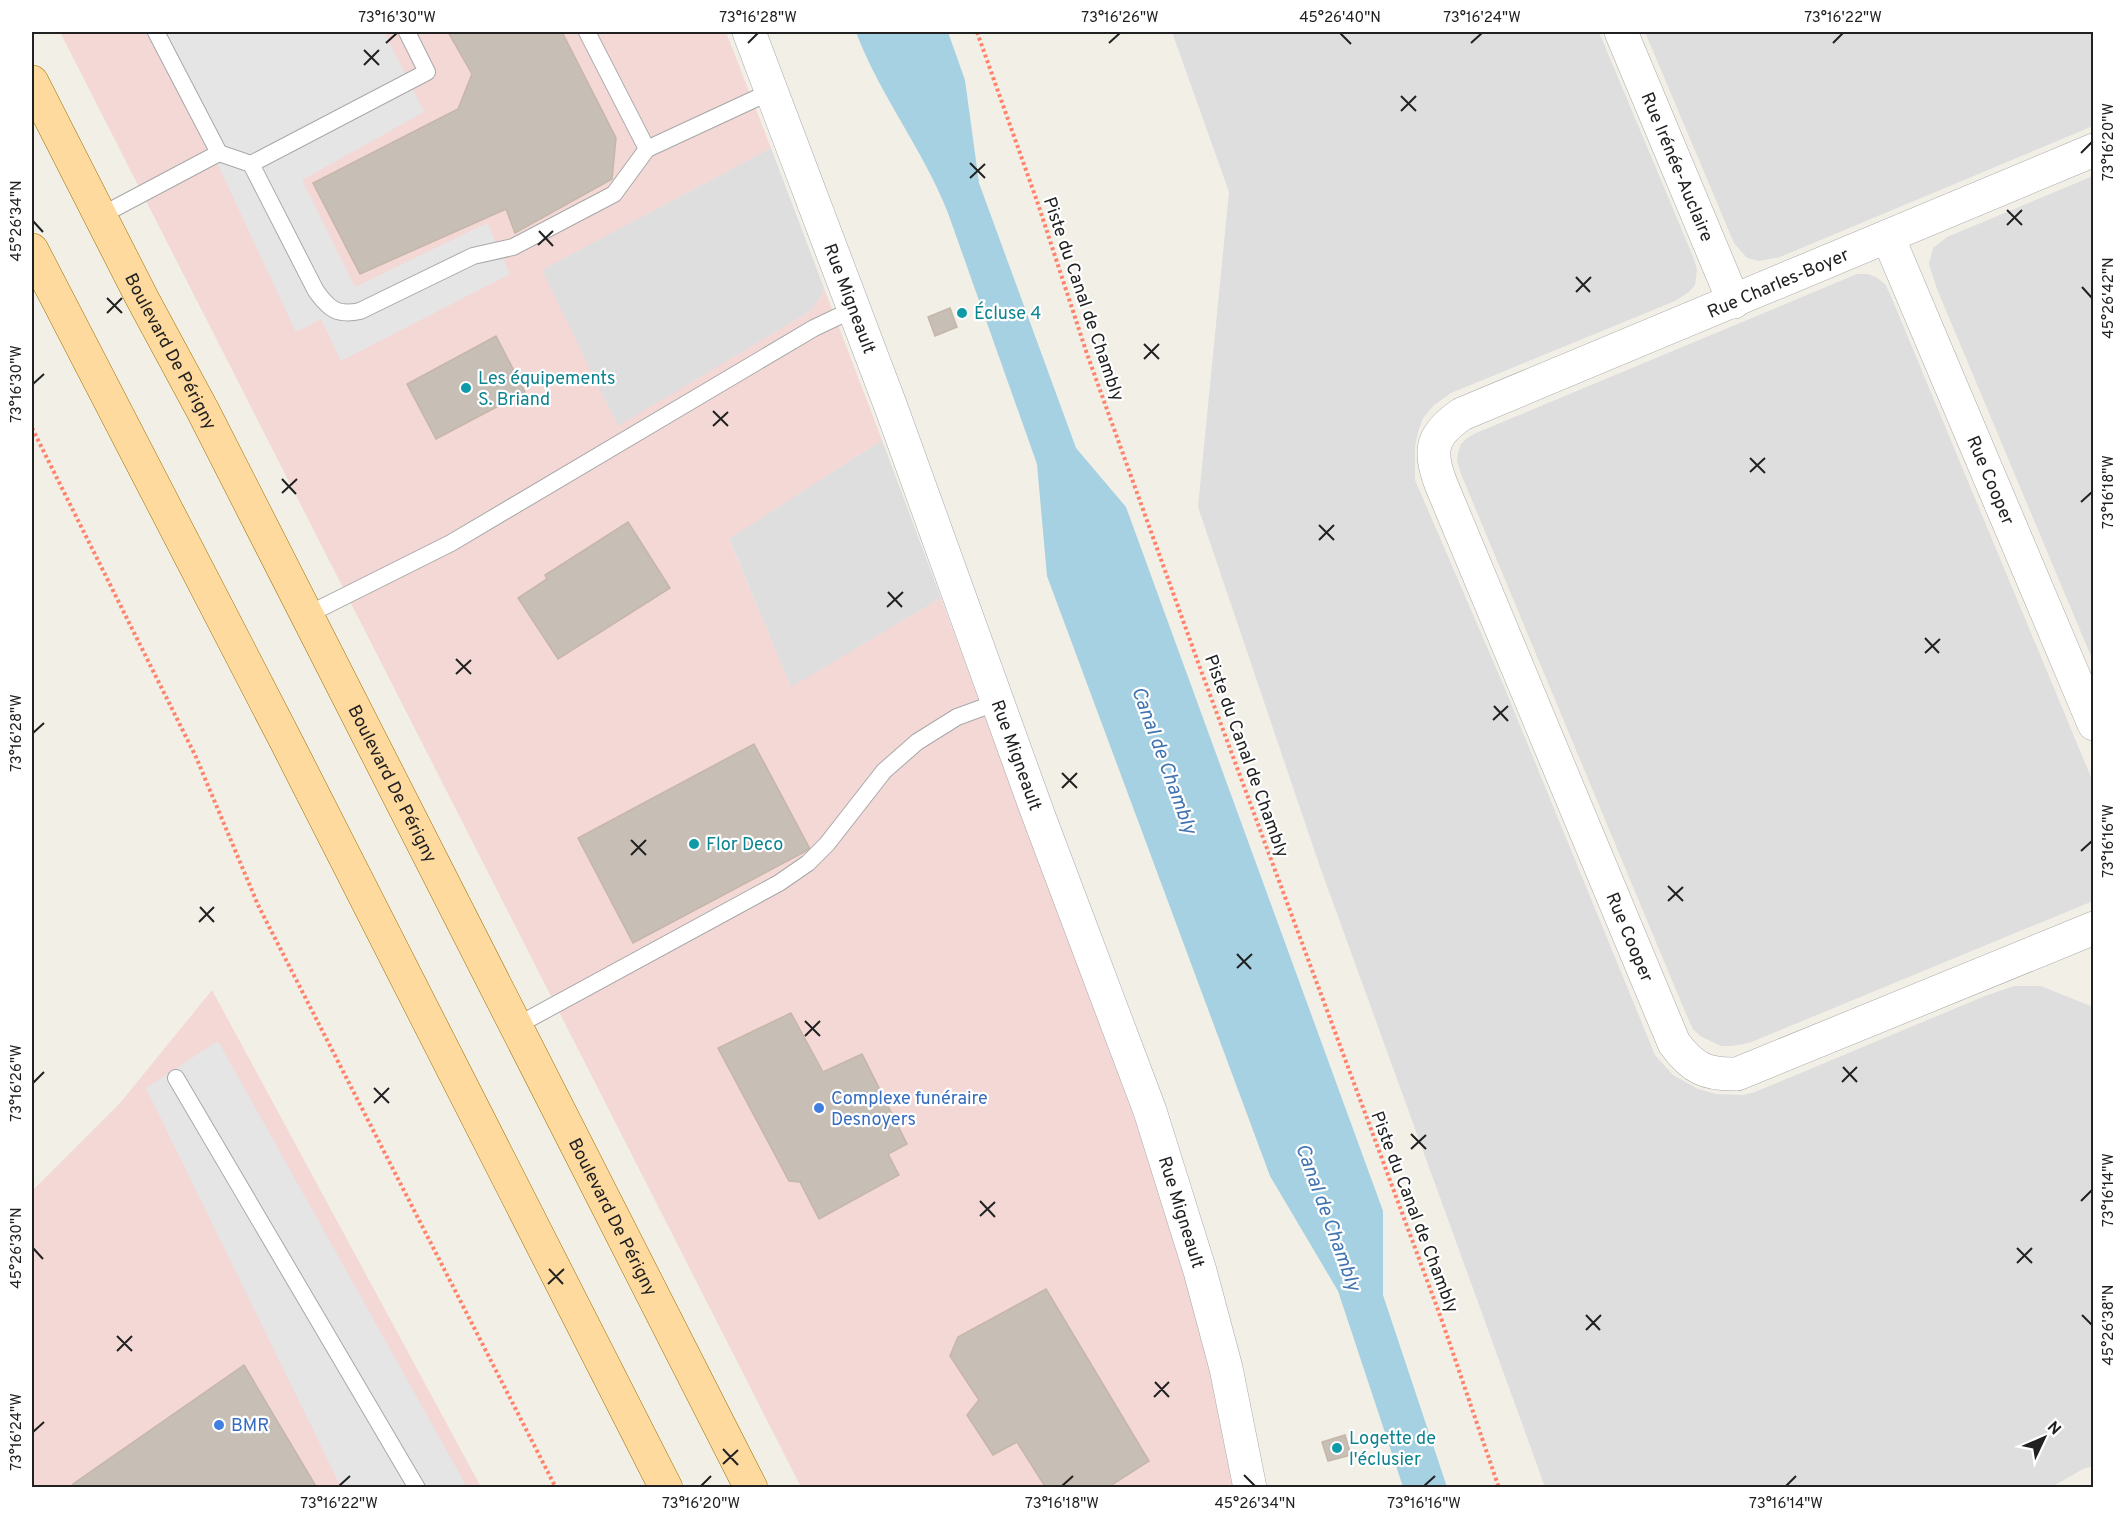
<svg xmlns="http://www.w3.org/2000/svg" width="2125" height="1519" font-family="Overpass,sans-serif">
<rect width="100%" height="100%" fill="#f2efe7"/>
<!-- residential -->
<path fill="#dfdede" d="M1172,32H1599L1694,259L1697,270L1695,285L1689,292L1675,301L1451,393L1434,405L1423,418L1418,432L1415,447V480L1503,684L1655,1055L1673,1075L1698,1089L1716,1094L1743,1095L1755,1092L1985,996L2014,986H2041L2093,1007V1466L2083,1469L2050,1488L1545,1487L1319,864L1198,507L1229,192Z
M1645,32H2093V126L1780,257L1759,261L1747,258L1734,243Z
M771,148L824,288L818,301L809,312L618,427L541,270Z
M2093,176V661L1937,289L1929,264L1933,248L1947,237Z
M1857,274H1867L1876,277L1885,284L1890,294L2093,782V901L1749,1043L1732,1046H1721L1700,1036L1693,1029L1686,1014L1461,474L1457,461L1458,453L1461,444L1467,438L1476,433Z
M882,440L941,598L791,688L729,538Z"/>
<!-- commercial -->
<path fill="#f3d8d6" d="M60,32H726L771,148L542,270L618,426L809,312L818,301L824,288L882,440L729,539L791,687L941,598L1142,1139L1192,1297L1211,1373L1233,1487H801Z
M212,990L481,1487L32,1488V1191L121,1102Z"/>
<!-- parking -->
<path fill="#e5e5e5" d="M156,32H384L424,112L302,180L355,287L487,223L510,274L341,361L321,319L296,332Z
M218,1041L467,1487H341L146,1088Z"/>
<!-- water -->
<path fill="#a5d1e2" d="M856,32H948L965,80L979,183L1076,448L1126,507L1383,1211V1295L1447,1487H1403L1338,1291L1270,1176L1047,576L1037,464L948,213C923,149 880,96 856,32Z"/>
<!-- building -->
<path fill="#c7beb6" stroke="#c5b6a8" stroke-width="1.5" d="M448,32H562L616,138L612,179L515,233L506,209L360,274L313,183L458,109L472,74Z
M950,308L957,327L935,336L928,317Z
M496,336L525,392L436,439L407,384Z
M628,522L670,588L558,659L518,598L547,579L545,575Z
M754,744L810,849L633,943L578,838Z
M791,1013L823,1072L862,1054L907,1144L888,1154L899,1175L819,1219L800,1182L789,1181L718,1048Z
M1046,1289L1149,1461L1107,1488H1046L1017,1442L993,1455L967,1415L979,1400L950,1356L958,1337Z
M244,1365L317,1488H75L73,1484Z
M1345,1435L1351,1455L1328,1461L1322,1442Z"/>
<g fill="none" stroke-linecap="round" stroke-linejoin="round">
<!-- service casing -->
<g stroke="#a8a8a8" stroke-width="18">
<path id="service" d="M587,32L647,149
M219,153L251,164L316,291C329,309 337,316 360,311L473,256L513,247L614,194L647,149L772,91
M251,164L427,72L407,32
M100,216L219,153L156,32
M307,615L451,543L814,328L854,309
M516,1026L779,883L808,863L827,844L884,771L917,742L957,717L998,702
M176,1078L417,1488"/>
</g>
<!-- minor casing -->
<g stroke="#a8a8a8" stroke-width="34">
<g id="minor">
<path id="s1" d="M749,32L891,407L1038,814L1150,1111L1200,1271L1226,1368L1250,1488"/>
<path id="s2" d="M1621,32L1734,302"/>
<path id="s3" d="M2094,150L1462,414C1431,435 1428,451 1441,484L1674,1043C1692,1068 1706,1075 1737,1074L2094,928"/>
<path id="s4" d="M1888,237L2094,724"/>
</g>
</g>
<!-- primary casing -->
<g stroke="#9e7200" stroke-width="34">
<g id="primary">
<path id="s5" d="M32,82L142,298L203,411L751,1488"/>
<path d="M32,250L286,741L666,1488"/>
</g>
</g>
<!-- path -->
<path stroke="#ff826b" stroke-width="4" stroke-dasharray="3 3" stroke-linecap="butt" d="M977,32L1038,204L1087,354L1199,665L1441,1318L1499,1488
M32,428L196,757L258,905L556,1488"/>
<!-- service -->
<use href="#service" stroke="#fff" stroke-width="16"/>
<!-- minor -->
<use href="#minor" stroke="#fff" stroke-width="33"/>
<!-- primary -->
<use href="#primary" stroke="#ffda9f" stroke-width="33"/>
</g>
<!-- ticks -->
<path fill="none" stroke="#212121" stroke-width="2" d="M1340,33L1351,44M386,43L397,33M748,43L758,33M1109,43L1120,33M1471,43L1482,33M1833,43L1843,33M364,50L379,65M364,65L379,50M1401,96L1416,111M1401,111L1416,96M2081,153L2092,142M970,163L985,178M970,178L985,164M2007,210L2022,225M33,221L43,232M2007,225L2022,210M539,231L553,246M538,245L553,231M1576,277L1590,292M2082,287L2092,298M1576,292L1591,277M107,298L122,313M107,313L122,298M1144,344L1159,359M1144,359L1159,344M33,384L44,374M713,411L728,426M713,426L728,412M1750,458L1765,473M1750,472L1765,458M282,479L296,494M282,493L297,479M2081,502L2092,492M1319,525L1334,540M1319,540L1334,525M888,592L902,607M887,607L903,592M1925,638L1939,653M1925,653L1940,639M456,659L471,674M456,674L471,660M1494,706L1508,721M1493,720L1508,706M33,733L44,723M1062,773L1077,788M1062,788L1077,773M631,840L646,855M2081,851L2092,841M631,855L646,840M1668,886L1683,901M1668,901L1683,887M200,907L214,922M199,922L214,907M1237,954L1251,969M1237,968L1252,954M805,1021L820,1036M805,1036L820,1021M1843,1067L1857,1082M1842,1082L1857,1067M33,1083L44,1072M374,1088L389,1103M374,1103L389,1088M1411,1134L1426,1149M1411,1149L1426,1135M980,1201L995,1217M2081,1201L2092,1190M980,1216L995,1202M33,1248L43,1259M2017,1248L2032,1263M2017,1263L2032,1248M549,1269L563,1284M548,1284L564,1269M1586,1315L1600,1330M2082,1315L2092,1325M1586,1330L1601,1315M117,1336L132,1351M117,1351L132,1336M1155,1382L1169,1397M1154,1397L1169,1382M33,1432L44,1422M723,1449L738,1465M723,1464L738,1450M1244,1475L1255,1486M339,1486L350,1476M701,1486L711,1476M1062,1486L1073,1476M1424,1486L1435,1476M1786,1486L1796,1476"/>
<!-- markers -->
<g fill="#0f9aa8" stroke="#fff" stroke-width="2">
<circle cx="962" cy="313" r="6"/>
<circle cx="466" cy="388" r="6"/>
<circle cx="694" cy="844" r="6"/>
<circle cx="1337" cy="1448" r="6"/>
</g>
<g fill="#3f7fe0" stroke="#fff" stroke-width="2">
<circle cx="819" cy="1108" r="6"/>
<circle cx="219" cy="1425" r="6"/>
</g>
<g text-anchor="middle" stroke-width="4.5" stroke-linejoin="round" paint-order="stroke">
<!-- street labels -->
<g font-size="18" fill="#212121" stroke="#fff">
<text dy="6" stroke="none"><textPath href="#s2" startOffset="146">Rue Irénée-Auclaire</textPath></text>
<text transform="translate(1778 283) rotate(-23)" y="6">Rue Charles-Boyer</text>
<text dy="6" stroke="none"><textPath href="#s1" startOffset="285">Rue Migneault</textPath></text>
<text transform="translate(1084 299) rotate(71)" y="6">Piste du Canal de Chambly</text>
<text dy="6" stroke="none"><textPath href="#s5" startOffset="303">Boulevard De Périgny</textPath></text>
<text dy="6" stroke="none"><textPath href="#s4" startOffset="264">Rue Cooper</textPath></text>
<text dy="6" stroke="none"><textPath href="#s1" startOffset="771">Rue Migneault</textPath></text>
<text transform="translate(1247 756) rotate(70)" y="6">Piste du Canal de Chambly</text>
<text dy="6" stroke="none"><textPath href="#s5" startOffset="789">Boulevard De Périgny</textPath></text>
<text dy="6" stroke="none"><textPath href="#s3" startOffset="1258">Rue Cooper</textPath></text>
<text dy="6" stroke="none"><textPath href="#s1" startOffset="1257">Rue Migneault</textPath></text>
<text transform="translate(1415 1212) rotate(69)" y="6">Piste du Canal de Chambly</text>
<text dy="6" stroke="none"><textPath href="#s5" startOffset="1275">Boulevard De Périgny</textPath></text>
</g>
<!-- culture labels -->
<g font-size="18" fill="#0d838f" stroke="#fff" text-anchor="start">
<text x="974" y="319">Écluse 4</text>
<text x="478" y="384">Les équipements<tspan x="478" dy="21">S. Briand</tspan></text>
<text x="706" y="850">Flor Deco</text>
<text x="1349" y="1444">Logette de<tspan x="1349" dy="21">l'éclusier</tspan></text>
</g>
<!-- shop labels -->
<g font-size="18" fill="#366cbe" stroke="#fff" text-anchor="start">
<text x="831" y="1104">Complexe funéraire<tspan x="831" dy="21">Desnoyers</tspan></text>
<text x="231" y="1431">BMR</text>
</g>
<!-- water labels -->
<g font-size="20" font-style="italic" fill="#4274b2" stroke="#fff">
<text transform="translate(1165 760) rotate(70)" y="7">Canal de Chambly</text>
<text transform="translate(1329 1217) rotate(70)" y="7">Canal de Chambly</text>
</g>
</g>
<!-- border -->
<rect width="2125" height="1519" fill="none" stroke="#ffffff" stroke-width="66"/>
<!-- north arrow -->
<g transform="translate(2044 1438) rotate(46)" stroke="#ffffff" stroke-width="4.5" paint-order="stroke">
<path d="M0-4.5L10 22L0 15L-10 22Z" fill="#212121"/>
<text y="-9" font-size="16" font-weight="bold" text-anchor="middle" fill="#212121">N</text>
</g>
<rect x="33" y="33" width="2059" height="1453" fill="none" stroke="#212121" stroke-width="2"/>
<g font-size="15" text-anchor="middle" fill="#212121">
<text x="397" y="22">73°16'30"W</text>
<text x="758" y="22">73°16'28"W</text>
<text x="1120" y="22">73°16'26"W</text>
<text x="1340" y="22">45°26'40"N</text>
<text x="1482" y="22">73°16'24"W</text>
<text x="1843" y="22">73°16'22"W</text>
<text transform="translate(2108 142) rotate(-90)" y="5">73°16'20"W</text>
<text transform="translate(16 221) rotate(-90)" y="5">45°26'34"N</text>
<text transform="translate(2108 298) rotate(-90)" y="5">45°26'42"N</text>
<text transform="translate(16 384) rotate(-90)" y="5">73°16'30"W</text>
<text transform="translate(2108 492) rotate(-90)" y="5">73°16'18"W</text>
<text transform="translate(16 733) rotate(-90)" y="5">73°16'28"W</text>
<text transform="translate(2108 841) rotate(-90)" y="5">73°16'16"W</text>
<text transform="translate(16 1083) rotate(-90)" y="5">73°16'26"W</text>
<text transform="translate(2108 1190) rotate(-90)" y="5">73°16'14"W</text>
<text transform="translate(16 1248) rotate(-90)" y="5">45°26'30"N</text>
<text transform="translate(2108 1325) rotate(-90)" y="5">45°26'38"N</text>
<text transform="translate(16 1432) rotate(-90)" y="5">73°16'24"W</text>
<text x="339" y="1508">73°16'22"W</text>
<text x="701" y="1508">73°16'20"W</text>
<text x="1062" y="1508">73°16'18"W</text>
<text x="1255" y="1508">45°26'34"N</text>
<text x="1424" y="1508">73°16'16"W</text>
<text x="1786" y="1508">73°16'14"W</text>
</g>
</svg>
